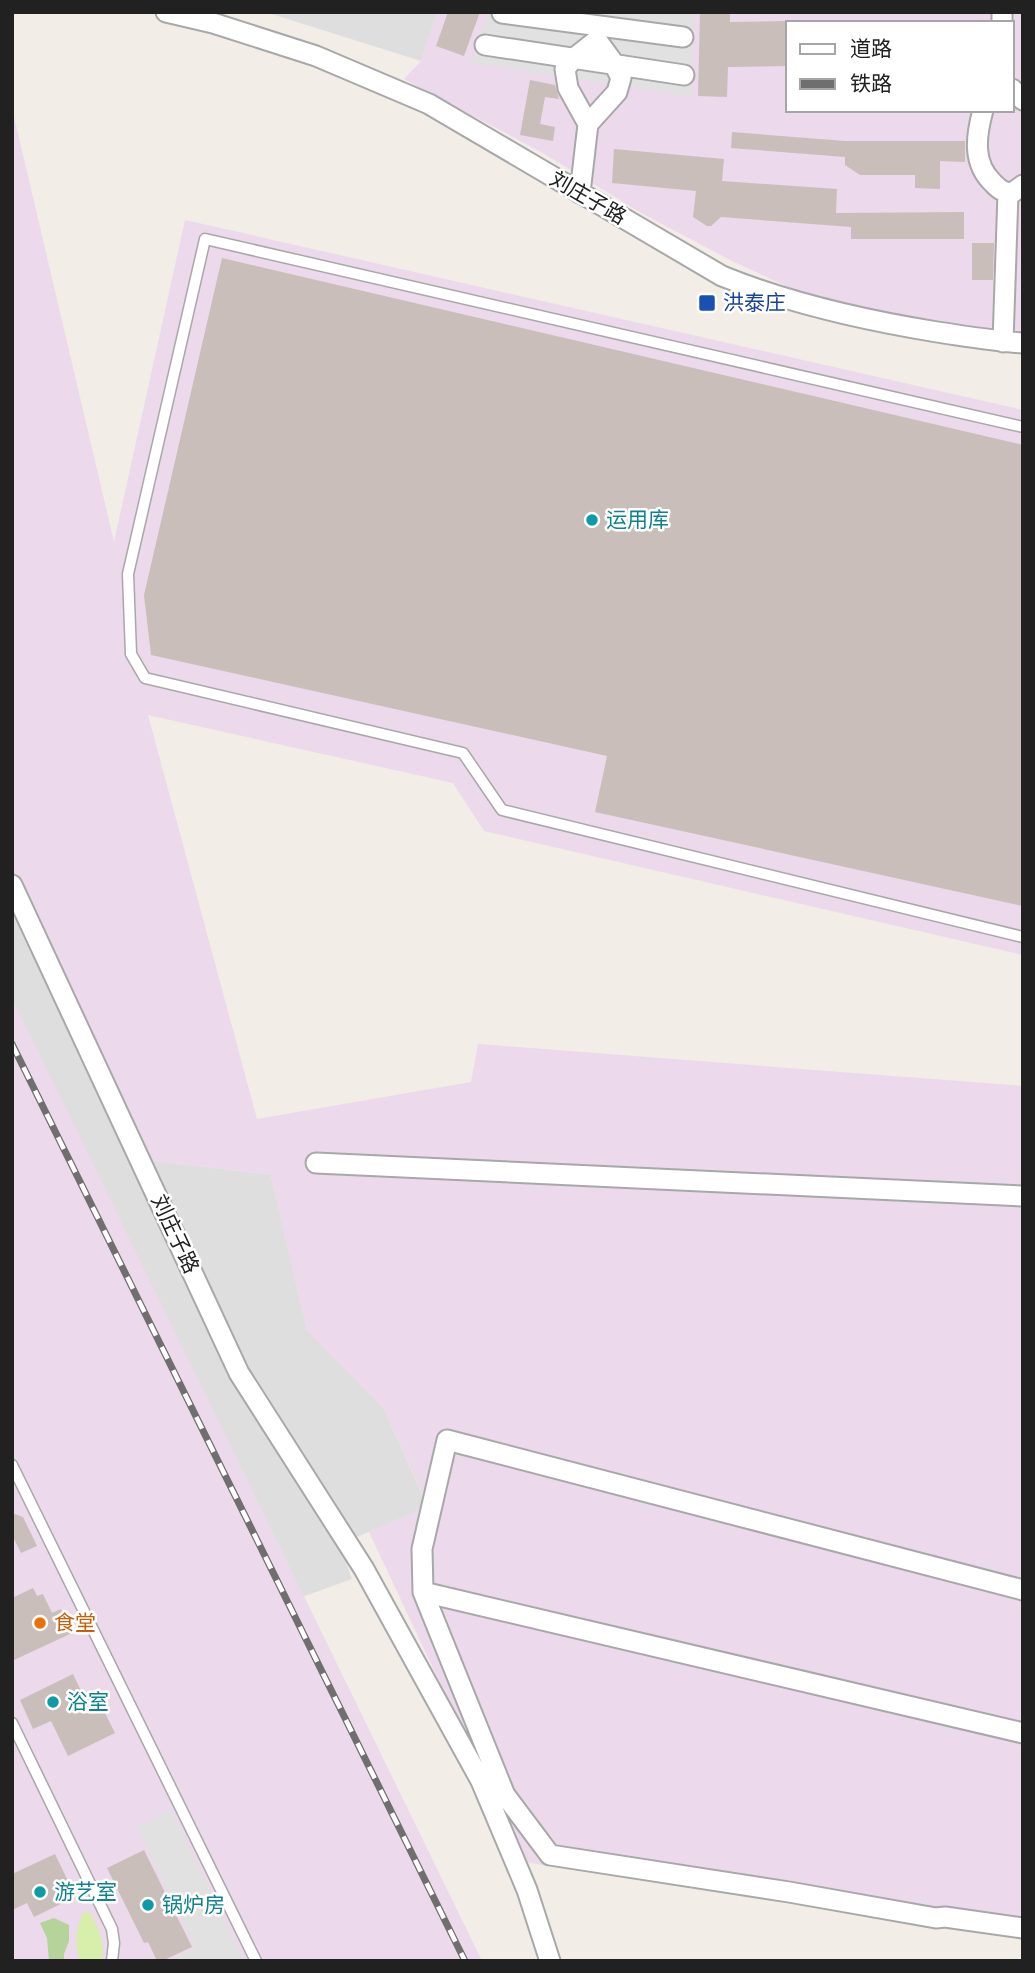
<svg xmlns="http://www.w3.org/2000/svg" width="1035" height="1973" font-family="'Asap Condensed','Noto Sans SC',sans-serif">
<rect width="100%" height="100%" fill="#f2ede7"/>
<!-- residential -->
<path fill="#dfdede" d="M265,12H438L421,61Z
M12,909L132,1158L271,1175L307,1330L383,1407L428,1507L340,1544L352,1579L302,1597L12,999Z"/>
<!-- industrial -->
<path fill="#ecd9eb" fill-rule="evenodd" d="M438,12H1023V355L810,297L732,261L643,214L541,152L404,79L421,61ZM788,23H1012V110H788Z
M12,108L114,542L185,220L1023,410V955L484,831L453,783L148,715L257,1119L471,1082L478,1044L1023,1086V1939L524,1862L369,1532L428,1506L383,1407L307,1330L271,1175L132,1158L12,909Z
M12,998L482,1961H259L12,1473Z
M12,1477L252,1953L255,1961H12Z"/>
<!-- grass -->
<path fill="#d7efaa" d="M88,1911C99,1927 105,1942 102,1961H80C74,1944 76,1931 82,1914Z"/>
<!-- forest -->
<path fill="#b4d499" d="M54,1918L69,1925V1941L64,1954V1961H49L47,1938L40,1923Z"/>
<!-- parking -->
<path fill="#e1e1e1" d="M488,12H694L692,97L471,63Z
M171,1810L244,1961H168L195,1947L136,1827Z"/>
<!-- building -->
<path fill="#cabeba" d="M448,12H480L464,56L436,46Z
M700,12H730V22L788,21V66L728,67L727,97L698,96Z
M530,80L555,85L559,99L545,97L540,124L555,127L553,141L520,135Z
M732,132L845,141H965V162L940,161V189L915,188V175H860L845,165V157L731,148Z
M614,149L724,159L722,181L837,189L836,213L964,212V239H851V227L721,217L711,226H707L693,217L696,191L612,183Z
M972,243H994L993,280H972Z
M222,258L1023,445V906L595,812L607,756L151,655L144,595Z
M12,1513L23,1517L37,1546L21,1553L12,1535Z
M33,1588L37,1596L43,1594L52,1613L61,1609L72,1633L12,1661V1598Z
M73,1674L92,1714L103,1709L115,1733L68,1756L51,1721L33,1729L20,1700Z
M144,1850L192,1947L162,1961H157L148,1942L144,1943L107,1868Z
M55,1854L69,1883L65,1885L71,1899L34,1917L27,1903L12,1910V1874Z"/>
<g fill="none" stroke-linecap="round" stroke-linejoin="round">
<!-- lane casing -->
<g stroke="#a8a8a8" stroke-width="13">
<path id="lane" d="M1023,427L205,239L128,574L131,654L145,678L463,753L502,810L1023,937
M12,1465L256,1961
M12,1723L112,1929L114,1943L112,1961"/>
</g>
<!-- street casing -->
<g stroke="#a8a8a8" stroke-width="23">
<path id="street" d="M166,12L213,23L316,56L429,104L722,276C791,304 863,320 937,332C965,336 994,341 1023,343
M1002,12V23
M502,13L683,37
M485,45L684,75
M1012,89L1023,100
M983,110C976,136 972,163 993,183C999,189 1002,192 1012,193L1023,185
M580,193L588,124L617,92L621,78L613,62L597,40L574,58L565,69L568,88L588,124
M1003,342L1008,193
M12,885L239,1373L364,1569L481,1781L527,1890L550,1961
M316,1163L1023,1196
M423,1592L422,1549L447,1440L1023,1590
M1023,1733L423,1592L505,1795L550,1855L789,1892L936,1918L945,1917L1023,1928"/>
</g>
<!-- lane -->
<use href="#lane" stroke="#fff" stroke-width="10"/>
<!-- street -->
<use href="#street" stroke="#fff" stroke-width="19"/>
<!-- rail casing -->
<g stroke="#6f6f6f" stroke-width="7">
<path id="rail" d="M12,1044L465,1961"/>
</g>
<!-- rail -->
<use href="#rail" stroke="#fff" stroke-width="4.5" stroke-dasharray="13" stroke-linecap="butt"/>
</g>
<!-- markers -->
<rect fill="#1a4fb4" stroke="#fff" stroke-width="2.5" x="698" y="294" width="18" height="18" rx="3.5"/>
<g fill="#0f9aa8" stroke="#fff" stroke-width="2.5">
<circle cx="592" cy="520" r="7"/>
<circle cx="53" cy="1702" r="7"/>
<circle cx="40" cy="1892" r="7"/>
<circle cx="148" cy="1905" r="7"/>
</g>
<circle fill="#e8710a" stroke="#fff" stroke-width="2.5" cx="40" cy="1623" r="7"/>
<g text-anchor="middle" stroke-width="5" stroke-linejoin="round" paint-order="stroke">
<!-- street labels -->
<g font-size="21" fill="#212121" stroke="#fff">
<text transform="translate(588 198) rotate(30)" y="7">刘庄子路</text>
<text transform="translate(175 1234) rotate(65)" y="7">刘庄子路</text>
</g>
<!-- transit labels -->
<g font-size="21" fill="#164399" stroke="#fff" text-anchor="start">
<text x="723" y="310">洪泰庄</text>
</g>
<!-- culture labels -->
<g font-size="21" fill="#0d838f" stroke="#fff" text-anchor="start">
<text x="606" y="527">运用库</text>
<text x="67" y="1709">浴室</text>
<text x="54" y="1899">游艺室</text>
<text x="162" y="1912">锅炉房</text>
</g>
<!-- food labels -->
<g font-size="21" fill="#c56008" stroke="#fff" text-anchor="start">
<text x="54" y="1630">食堂</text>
</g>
</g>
<!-- border -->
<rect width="1035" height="1973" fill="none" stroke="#212121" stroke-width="28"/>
<!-- legend -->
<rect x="786" y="21" width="228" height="91" fill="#ffffff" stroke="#a6a6a6" stroke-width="2"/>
<rect x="800" y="44" width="35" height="10" fill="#ffffff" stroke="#a6a6a6" stroke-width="2"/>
<text x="850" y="56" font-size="21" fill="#212121">道路</text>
<rect x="800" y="79" width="35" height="10" fill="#6f6f6f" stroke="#a6a6a6" stroke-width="2"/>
<text x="850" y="91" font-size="21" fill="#212121">铁路</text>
</svg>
